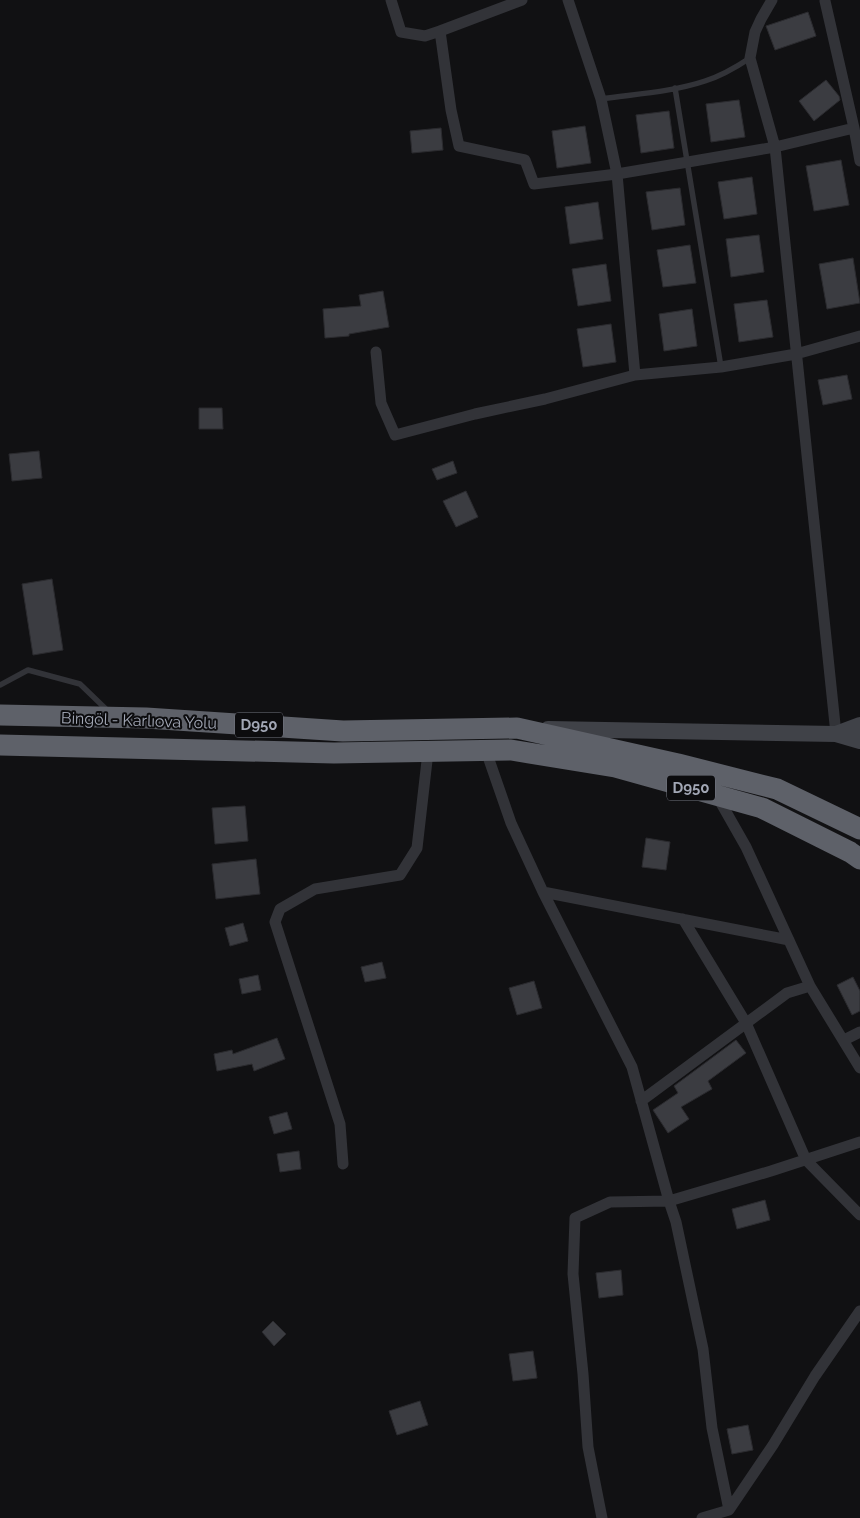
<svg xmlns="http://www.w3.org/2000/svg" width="860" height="1518" font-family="Raleway,sans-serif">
<rect width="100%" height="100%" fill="#111113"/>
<!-- building -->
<path fill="#3b3c41" stroke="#2b2b2f" d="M808,12L816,36L775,50L766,26Z
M826,80L839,96L840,100L814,121L799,101Z
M739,100L745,137L711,142L706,104Z
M669,111L674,148L641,153L636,115Z
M585,126L591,163L557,168L552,131Z
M441,128L443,150L412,153L410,131Z
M841,160L849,205L814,211L806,166Z
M752,177L757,214L724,219L718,182Z
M680,188L685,225L652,230L646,192Z
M598,202L603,239L570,244L565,207Z
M759,235L764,272L731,277L726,239Z
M690,245L696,283L663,287L657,250Z
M853,258L860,303L827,309L819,264Z
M606,264L611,301L578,306L572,269Z
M383,291L389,327L349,334V336L325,338L323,309L361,306L359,295Z
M767,300L773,337L739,342L734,304Z
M692,309L697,346L664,351L659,314Z
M611,324L616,362L583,367L577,329Z
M847,375L852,399L823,405L818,380Z
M199,408H222L223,429H199Z
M39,451L42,478L12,481L9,454Z
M453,461L457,473L437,480L432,469Z
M466,491L478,517L456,527L443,501Z
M52,579L63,650L33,655L22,584Z
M245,806L248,841L215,844L212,808Z
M646,838L670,842L666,870L642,867Z
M256,859L260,894L216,899L212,864Z
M243,923L248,941L230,946L225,928Z
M382,962L386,978L365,982L361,967Z
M258,975L261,990L242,994L239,979Z
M853,977L860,991V1011L852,1015L837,985Z
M534,981L542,1008L517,1015L509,988Z
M277,1038L285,1059L254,1071L252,1064L217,1071L214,1054L232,1050L233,1054Z
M736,1040L746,1053L708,1081L712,1089L681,1107L689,1119L668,1133L653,1110L678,1093L674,1086Z
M287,1112L292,1129L274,1134L269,1117Z
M299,1151L301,1169L280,1172L277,1154Z
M765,1200L770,1220L737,1229L732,1209Z
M621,1270L623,1295L599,1298L596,1273Z
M273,1321L286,1334L274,1346L262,1332Z
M533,1351L537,1378L513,1381L509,1354Z
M420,1401L428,1425L397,1435L389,1411Z
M748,1425L753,1450L732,1454L727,1429Z"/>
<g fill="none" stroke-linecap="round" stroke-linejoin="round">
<!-- lane -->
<path stroke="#323338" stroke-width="5.5" d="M675,88L721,367
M601,99C635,94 672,92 705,81C721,76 735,68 750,58
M0,685L28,670L80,684L108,711"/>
<!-- street -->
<path stroke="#323338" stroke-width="11" d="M391,0L401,32L425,36L440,31L451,110L459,146L525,160L534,184L617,174L688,162L775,147L854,128
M568,0L601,99L617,174L635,375
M772,0L761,19L755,32L750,58L775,147L836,734
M825,1L854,128L860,161
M440,31L522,0
M376,352L381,403L395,435L475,414L545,399L635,375L721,367L796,354L860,336
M486,751L511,823L543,892L632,1067L669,1201L676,1222L703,1349L712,1428L729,1510L702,1518
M717,796L746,847L810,986L860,1068
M543,892L789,940
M683,919L746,1023L806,1160L860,1215
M844,1040L860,1032
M641,1101L787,993L810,986
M343,1164L340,1124L275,922L280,909L315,889L400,875L417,848L428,752
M729,1510L773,1445L815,1376L860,1311
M602,1518L588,1447L583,1374L573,1274L575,1218L610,1202L669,1201L771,1171L860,1142"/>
<!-- secondary -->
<path stroke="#404248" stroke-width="16" d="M548,729L836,734L860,741
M836,734L860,725"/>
<!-- highway -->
<path stroke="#5e6169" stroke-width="21" d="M0,715L146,718L343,731L517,728L678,764L777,789L860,829
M0,745L334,753L511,750L615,767L762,808L850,852L860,859"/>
</g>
<g text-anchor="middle" stroke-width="4" stroke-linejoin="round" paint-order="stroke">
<!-- shield labels -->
<g fill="#0c0c0e" stroke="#757883" stroke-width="1">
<rect x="235" y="712.5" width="48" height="25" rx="4"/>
<rect x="667" y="775.5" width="48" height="25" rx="4"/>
</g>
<g font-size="15" font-weight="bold" fill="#a2a7b5">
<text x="259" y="730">D950</text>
<text x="691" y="793">D950</text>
</g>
<!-- street labels -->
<g font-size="16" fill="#a2a7b5" stroke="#0c0c0e">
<text transform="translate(139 720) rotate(2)" y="6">Bingöl - Karlıova Yolu</text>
</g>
</g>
</svg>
